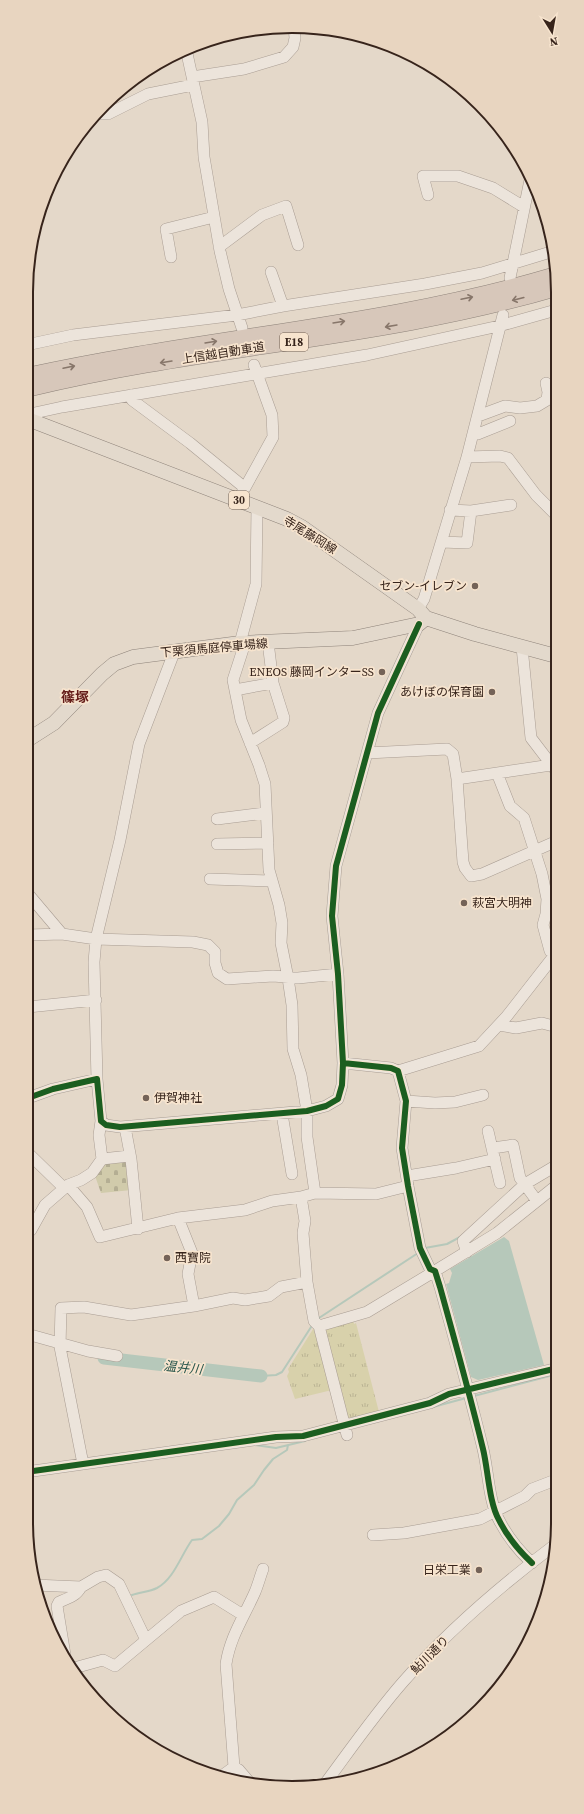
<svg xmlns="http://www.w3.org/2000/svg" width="584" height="1814" font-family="'Source Serif 4','Noto Sans JP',serif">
<defs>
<pattern id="cemetery-stones" width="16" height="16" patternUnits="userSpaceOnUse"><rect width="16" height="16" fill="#d1cbab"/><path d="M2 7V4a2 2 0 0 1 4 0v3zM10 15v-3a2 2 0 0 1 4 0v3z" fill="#b4ae93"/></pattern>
<pattern id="park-tufts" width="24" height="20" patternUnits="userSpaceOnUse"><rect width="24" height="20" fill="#d8d1ab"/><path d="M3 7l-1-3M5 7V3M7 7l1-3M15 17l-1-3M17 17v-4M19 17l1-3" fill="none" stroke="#bab393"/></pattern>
</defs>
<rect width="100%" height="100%" fill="#e4d8c9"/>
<!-- cemetery -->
<path fill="url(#cemetery-stones)" d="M127,1158L132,1190L101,1193L94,1173L102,1162Z"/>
<!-- park -->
<path fill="url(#park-tufts)" d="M353,1319L354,1324L356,1323L379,1412L352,1419L346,1417L323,1332L326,1326Z
M315,1326L332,1390L295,1399L287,1376L289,1372L288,1369Z"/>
<!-- water -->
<path fill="#b6c8ba" d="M504,1237L509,1241L544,1365L478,1380L471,1377L446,1284L449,1283L452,1273L450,1269Z"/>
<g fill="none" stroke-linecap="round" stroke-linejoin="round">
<!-- stream -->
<path stroke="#b6c8ba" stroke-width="2" d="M425,1248L447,1244L460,1237
M319,1318L418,1253
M261,1376L276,1375L282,1372L313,1324
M474,1396L557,1374
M433,1407L466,1398
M255,1445L276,1448L305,1441
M132,1595C140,1592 149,1592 157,1588C174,1579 181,1555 192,1540L202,1539L219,1526L229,1514L237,1500L254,1485L264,1470L273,1459L287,1450L288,1445"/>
<!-- river -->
<path stroke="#b6c8ba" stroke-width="13" d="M104,1358L261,1376"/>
<!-- minor casing -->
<g stroke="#a99d93" stroke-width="12">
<path id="minor" d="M186,49L202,122L204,157L220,251L229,289L242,328
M192,77L244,69L284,57L293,47L295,38L294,26
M95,114H108L148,94L193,85
M428,195L423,176H458L493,188L524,207
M219,247L262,215L286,206L298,245
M171,257L166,229L214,217
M271,272L283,306
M510,278L531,175
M31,344L73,335L237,315L283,306L425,284L482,273L554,251
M131,395L132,400L190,443L245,488
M30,414L62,407L367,355L499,326L556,310
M478,416L505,406L520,408L537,406L547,400L548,392L546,383
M474,429L478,434L510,421
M467,457L500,456L508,458L536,495L556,515
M241,495L273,437L272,415L254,365
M450,510L471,511L511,505
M442,542L467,543L471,511
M418,609L424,599L467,457L503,315
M240,643L256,584L257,507
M245,643L233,680L241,720L259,765L265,784L269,870L279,905L282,923L281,943L288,978L292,1005L293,1049L301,1075L307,1111V1137L315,1193
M522,647L531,738L557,772
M235,690L273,683
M250,743L283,722L284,718L273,683L268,642
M367,753L447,749L453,754L457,779L463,862L465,868L471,876L482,874L557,841
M497,773L510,806L524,818L542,874L547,899L546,914L543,925L550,951L556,953
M457,779L551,765
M217,819L265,813
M217,844L268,843
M210,879L271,881
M29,895L62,934L96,939L193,942L208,945L215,952V963L218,973L227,979L273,976L298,978L338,974
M28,935L62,934
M28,1007L96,1000
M499,1025L516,1028L542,1023L557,1027
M343,1063L391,1068L398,1071L406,1101L402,1148L408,1186L420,1248L430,1269L435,1271L440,1287C455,1341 470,1395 483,1449C488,1469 489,1503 499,1520C507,1536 519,1551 532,1563
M398,1071L479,1046L507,1016L557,952
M97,1079L94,962L96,939L120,840L139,744L175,650
M28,1098L53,1089L97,1079L101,1121L106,1125L120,1127L307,1111L326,1106L338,1099L342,1085L343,1063L338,974L332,916L336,866L378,713L419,624
M406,1101L435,1103L455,1102L483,1095
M282,1114L292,1174
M125,1127L131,1159L138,1229
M488,1131L500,1183
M493,1148L513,1145L520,1178L537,1201
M27,1152L64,1188
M102,1159L129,1156
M407,1176L456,1168L495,1159
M68,1185L87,1207L100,1237L178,1218L245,1210L272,1201L301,1197
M178,1218L192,1253L188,1274L194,1306
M27,1234L31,1230L45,1205L68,1185L81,1180L92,1173L102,1159L99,1135L101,1121
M467,1252L463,1241L525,1184L557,1165
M319,1326L367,1312L435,1271L497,1233L557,1185
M27,1334L88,1351L117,1356
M347,1435L319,1326L314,1321L307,1282L303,1233L305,1221L301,1197L315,1193L376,1194L408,1186
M83,1464L60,1347L61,1308L84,1307L131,1315L194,1306L233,1298L245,1300L269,1296L281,1287L307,1282
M26,1472L276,1437L303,1436L430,1403L449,1394L558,1368
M373,1535L404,1533L480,1519L525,1496L532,1489L558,1479
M34,1585L81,1587L98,1577L106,1575L119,1584L146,1640
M65,1655L57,1606L59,1602C69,1598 76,1596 81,1587
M74,1668L103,1660L115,1666L181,1611L214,1597L243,1615
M234,1767L239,1770L251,1784
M223,1775L234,1767L226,1664C230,1637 244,1617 255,1592C258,1585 260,1577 263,1569
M324,1785C350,1750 375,1714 403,1682C446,1633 504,1583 556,1544"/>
</g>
<!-- major casing -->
<g stroke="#8e837a" stroke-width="15">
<path id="major" d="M30,420L287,519L302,527L418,609L426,618L475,634L556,656
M29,739L54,723L102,674L114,664L133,657L240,643L353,638L419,624L426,618"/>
</g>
<!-- highway casing -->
<g stroke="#8e837a" stroke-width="17">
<path id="highway" d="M31,375C205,337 385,326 556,275
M31,388C204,346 384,339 556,288"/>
</g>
<!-- minor -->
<use href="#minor" stroke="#ece4db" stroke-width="11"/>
<!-- major -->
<use href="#major" stroke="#e3d9cc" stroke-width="14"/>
<!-- highway -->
<use href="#highway" stroke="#d7c7ba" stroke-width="16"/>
<!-- cycleway casing -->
<g stroke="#f7e4ce" stroke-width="8">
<path id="cycleway" d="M343,1063L391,1068L398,1071L406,1101L402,1148L408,1186L420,1248L430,1269L435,1271L440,1287C455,1341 470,1395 483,1449C488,1469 489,1503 499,1520C507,1536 519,1551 532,1563
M28,1098L53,1089L97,1079L101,1121L106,1125L120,1127L307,1111L326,1106L338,1099L342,1085L343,1063L338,974L332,916L336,866L378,713L419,624
M26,1472L276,1437L303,1436L430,1403L449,1394L558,1368"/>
</g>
<!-- cycleway -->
<use href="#cycleway" stroke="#1b5e20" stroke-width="6"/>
</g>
<!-- one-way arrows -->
<defs><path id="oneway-shaft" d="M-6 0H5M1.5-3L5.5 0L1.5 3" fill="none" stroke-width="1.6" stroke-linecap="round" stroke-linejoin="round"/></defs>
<g stroke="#87766a">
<use href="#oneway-shaft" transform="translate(467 298) rotate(-12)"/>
<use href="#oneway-shaft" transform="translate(518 299) rotate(166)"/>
<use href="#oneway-shaft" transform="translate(339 322) rotate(-9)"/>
<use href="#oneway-shaft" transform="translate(391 326) rotate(170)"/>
<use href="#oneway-shaft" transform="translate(211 342) rotate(-9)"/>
<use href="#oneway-shaft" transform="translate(166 362) rotate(171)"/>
<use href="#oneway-shaft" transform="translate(69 367) rotate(-12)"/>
</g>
<!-- markers -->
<g fill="#746358" stroke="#f7e4ce" stroke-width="1.5">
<circle cx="475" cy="586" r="4"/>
<circle cx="382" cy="672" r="4"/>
<circle cx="492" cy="692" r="4"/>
<circle cx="464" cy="903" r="4"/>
<circle cx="146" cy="1098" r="4"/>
<circle cx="167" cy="1258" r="4"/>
<circle cx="479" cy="1570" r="4"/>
</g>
<g text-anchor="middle" stroke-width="3.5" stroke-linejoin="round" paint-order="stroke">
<!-- shield labels -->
<g fill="#f7e4ce" stroke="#715e51" stroke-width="1">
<rect x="280" y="333" width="28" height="18" rx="3"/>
<rect x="229" y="491" width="20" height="18" rx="3"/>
</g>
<g font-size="11" font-weight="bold" fill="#37241b">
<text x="294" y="346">E18</text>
<text x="239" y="504">30</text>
</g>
<!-- street labels -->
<g font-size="12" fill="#37241b" stroke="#f7e4ce">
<text transform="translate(223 353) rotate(-9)" y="4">上信越自動車道</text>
<text transform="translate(310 535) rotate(32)" y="4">寺尾藤岡線</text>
<text transform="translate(214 648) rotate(-5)" y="4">下栗須馬庭停車場線</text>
<text transform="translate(430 1655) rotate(-45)" y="4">鮎川通り</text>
</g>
<!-- poi labels -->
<g font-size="12" fill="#37241b" stroke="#f7e4ce" text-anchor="end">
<text x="467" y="590">セブン-イレブン</text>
<text x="374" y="676">ENEOS 藤岡インターSS</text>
<text x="484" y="696">あけぼの保育園</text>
<text x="472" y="907" text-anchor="start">萩宮大明神</text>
<text x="154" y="1102" text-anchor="start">伊賀神社</text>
<text x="175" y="1262" text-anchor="start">西寶院</text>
<text x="471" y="1574">日栄工業</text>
</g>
<!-- water labels -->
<g font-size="13" font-style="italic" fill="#2a574d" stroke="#f7e4ce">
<text transform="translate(183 1367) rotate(6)" y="5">温井川</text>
</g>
<!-- quarter labels -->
<g font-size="14" font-weight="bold" fill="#651d19" stroke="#f7e4ce">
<text x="75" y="702">篠塚</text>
</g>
</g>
<!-- crop -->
<path d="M0 0H584V1814H0ZM292 33H292A259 259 0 0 1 551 292V1522A259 259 0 0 1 292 1781H292A259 259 0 0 1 33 1522V292A259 259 0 0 1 292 33Z" fill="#e8d5c0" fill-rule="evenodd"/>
<path fill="none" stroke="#37241b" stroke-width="2" d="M292 33H292A259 259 0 0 1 551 292V1522A259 259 0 0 1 292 1781H292A259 259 0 0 1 33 1522V292A259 259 0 0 1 292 33Z"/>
<!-- north arrow -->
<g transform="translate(552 32) rotate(169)" stroke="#f7e4ce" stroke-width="3" paint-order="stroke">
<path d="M0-3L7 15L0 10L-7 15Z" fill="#37241b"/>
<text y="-6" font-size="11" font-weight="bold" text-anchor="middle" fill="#37241b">N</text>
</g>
</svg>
